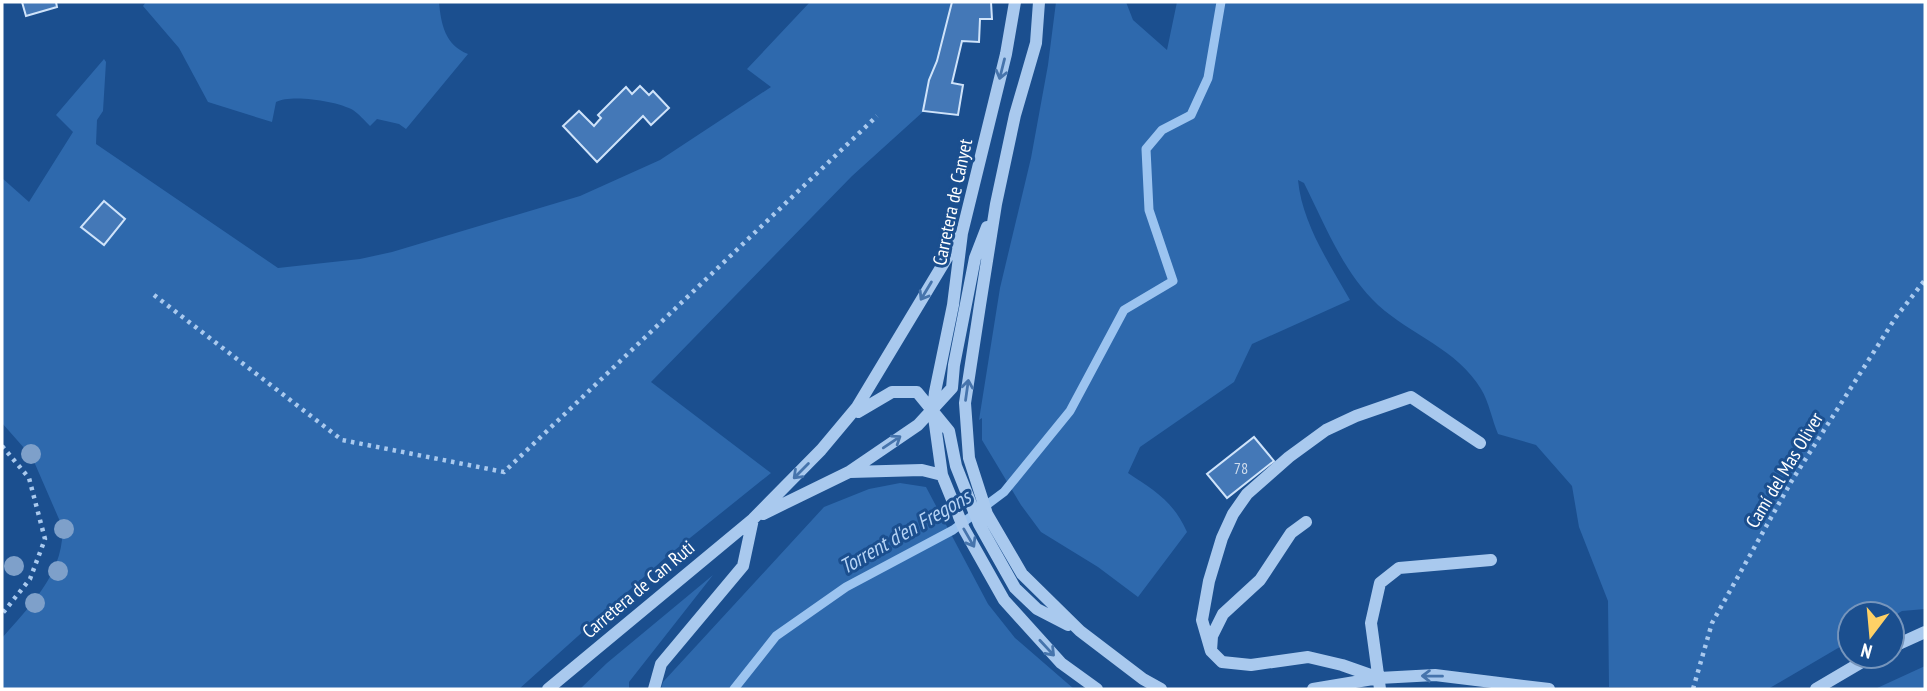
<svg xmlns="http://www.w3.org/2000/svg" width="1927" height="691" font-family="'PT Sans Narrow',sans-serif">
<rect width="100%" height="100%" fill="#1b4f8f"/>
<!-- green -->
<path fill="#2e69ad" d="M146,2H439C441,24 445,45 468,54L406,129L399,124L377,119L370,126C365,121 359,114 353,110C337,101 291,94 276,102L272,122L208,102L179,48L143,6Z
M810,2H954L925,110L852,176L651,382L771,473L665,558L519,689H2V638C29,607 66,571 62,526L32,457L2,423V178L29,202L73,132L56,115L104,59L106,62L103,111L97,120L96,144L278,268L360,259L392,252L580,196L660,160L771,87L747,69Z
M1056,2H1126L1133,20L1167,50L1177,2H1925V609L1902,611L1892,617V614H1850V641L1768,689L1609,687L1608,601L1579,527L1572,486L1536,445L1498,434C1492,420 1489,402 1481,389C1457,349 1411,335 1378,305C1343,272 1325,225 1304,183L1298,180C1302,223 1329,263 1350,300L1252,344L1234,382L1140,447L1128,473C1155,491 1173,501 1187,532L1138,597L1098,567L1041,532L1021,505L982,440V418L979,420L1000,288L1031,158L1048,65Z
M900,483L926,487L988,604L1015,638L1074,689H661L663,682L824,507L869,489Z
M713,575L629,682V689H580L607,663Z
M1925,666V689H1875Z"/>
<g fill="none" stroke-linecap="round" stroke-linejoin="round">
<!-- stream -->
<path stroke="#9cc4f0" stroke-width="9" d="M734,689L776,636L846,587L953,530L1004,492L1070,411L1124,310L1173,281L1149,210L1146,149L1162,130L1191,115L1208,78L1221,2"/>
</g>
<!-- building -->
<path fill="#4478b7" stroke="#cfe3fa" stroke-width="2" d="M22,2H56L57,7L26,16Z
M952,2H991L992,19H980L979,42L962,41L952,83L963,85L958,115L923,111L929,80L937,61Z
M640,86L649,95L653,91L669,108L651,125L643,116L597,162L563,126L579,111L594,126L601,118L598,115L626,87L632,94Z
M104,201L125,219L104,245L81,227Z
M1254,437L1274,461L1227,498L1207,474Z"/>
<g fill="none" stroke-linecap="round" stroke-linejoin="round">
<!-- path -->
<path stroke="#a9c9ee" stroke-width="4.5" stroke-dasharray="3.5 5" stroke-linecap="butt" d="M154,295L342,440L504,472L877,116
M2,446L29,478L45,539L30,579L2,614
M1693,689L1712,623L1791,482L1896,317L1925,280"/>
<!-- minor -->
<path stroke="#a9c9ee" stroke-width="12" d="M1015,2L1006,54L962,233L953,305L935,392L933,410L942,475L964,529L1004,600L1061,663L1097,689
M1039,2L1036,43L1015,115L996,204L980,305L965,403L969,458L987,514L1022,574L1080,631L1143,679L1161,689
M858,412L892,392H917L949,431L956,466L979,524L1015,588L1037,609L1068,625
M850,472L922,470L942,475
M763,514L849,472L918,425L952,388L954,365L975,258L987,227
M1306,522L1291,533L1260,580L1223,614L1212,636L1211,651L1222,662L1251,665L1308,657L1342,665L1379,678
M1892,647L1925,632
M1211,651L1202,620L1209,581L1222,538L1233,514L1247,494L1289,457L1326,430L1356,416L1411,397L1480,443
M548,689L753,519L821,450L857,407L960,236
M654,689L661,664L743,566L753,519
M1313,689L1379,678L1435,675L1549,689
M1380,689L1371,623L1380,583L1399,568L1491,560
M1816,689L1872,656"/>
</g>
<!-- trees -->
<g fill="#7ea0ca">
<circle cx="31" cy="454" r="10"/>
<circle cx="64" cy="529" r="10"/>
<circle cx="14" cy="566" r="10"/>
<circle cx="58" cy="571" r="10"/>
<circle cx="35" cy="603" r="10"/>
</g>
<!-- one-way arrows -->
<defs><path id="oneway-shaft" d="M-6 0H5M1.5-3L5.5 0L1.5 3" fill="none" stroke-width="1.6" stroke-linecap="round" stroke-linejoin="round" transform="scale(1.75)"/></defs>
<g stroke="#4674ac">
<use href="#oneway-shaft" transform="translate(1002 69) rotate(104)"/>
<use href="#oneway-shaft" transform="translate(926 291) rotate(121)"/>
<use href="#oneway-shaft" transform="translate(967 390) rotate(-82)"/>
<use href="#oneway-shaft" transform="translate(892 442) rotate(-34)"/>
<use href="#oneway-shaft" transform="translate(801 471) rotate(135)"/>
<use href="#oneway-shaft" transform="translate(969 538) rotate(60)"/>
<use href="#oneway-shaft" transform="translate(1047 648) rotate(47)"/>
<use href="#oneway-shaft" transform="translate(1432 676) rotate(-179)"/>
</g>
<g text-anchor="middle" stroke-width="6" stroke-linejoin="round" paint-order="stroke">
<!-- number labels -->
<g font-size="16" fill="#d0dded">
<text x="1241" y="474">78</text>
</g>
<!-- street labels -->
<g font-size="19" fill="#fff" stroke="#1b4f8f">
<text transform="translate(952 202) rotate(-78)" y="7">Carretera de Canyet</text>
<text transform="translate(1784 470) rotate(-59)" y="7">Camí del Mas Oliver</text>
<text transform="translate(638 589) rotate(-40)" y="7">Carretera de Can Ruti</text>
</g>
<!-- water labels -->
<g font-size="21" font-style="italic" fill="#b5d3f5" stroke="#1b4f8f">
<text transform="translate(905 532) rotate(-30)" y="7">Torrent d'en Fregons</text>
</g>
</g>
<!-- border -->
<rect width="1927" height="691" fill="none" stroke="#ffffff" stroke-width="7"/>
<!-- north arrow -->
<g transform="translate(1871 635) rotate(196)"><circle r="33" fill="#1b4f8f" stroke="#7695bc" stroke-width="2"/>
<path d="M0-5L12 26L0 18L-12 26Z" fill="#ffd166"/>
<text y="-10" font-size="19" font-weight="bold" text-anchor="middle" fill="#ffffff">N</text>
</g>
</svg>
